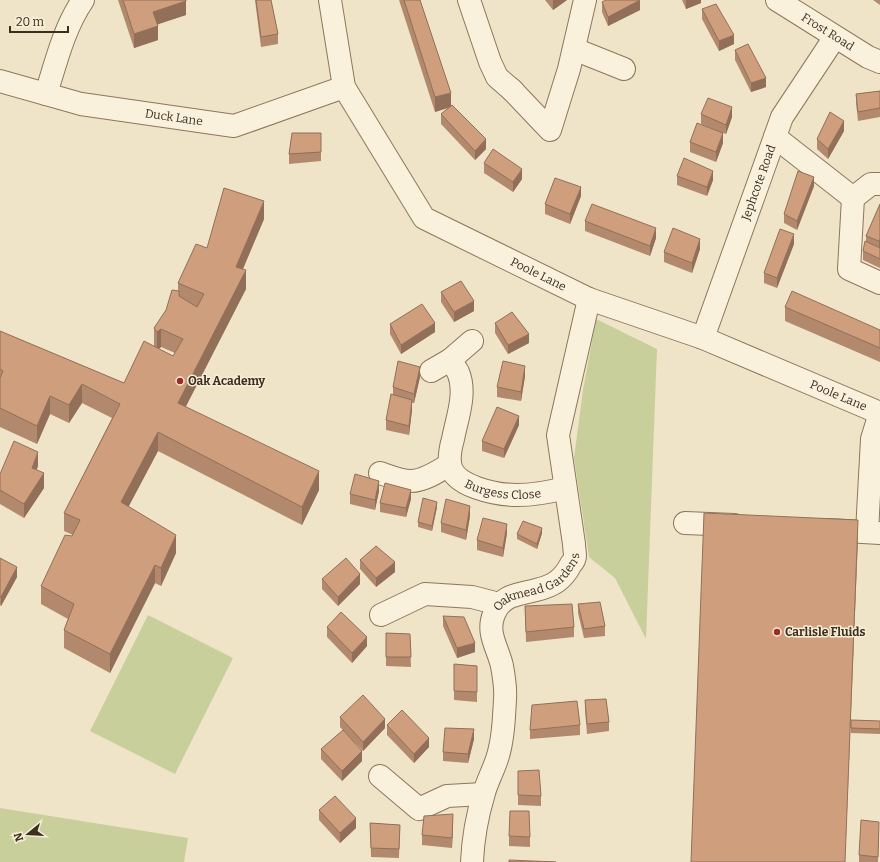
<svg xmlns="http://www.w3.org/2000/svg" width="880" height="862" font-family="Bitter,serif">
<rect width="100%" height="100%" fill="#f0e4c8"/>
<!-- green -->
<path fill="#c9cf9b" d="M596,319L657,349L646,639L615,578L589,557L574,458L583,390Z
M148,615L233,658L175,774L90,731Z
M0,808L188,838L184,862H0Z"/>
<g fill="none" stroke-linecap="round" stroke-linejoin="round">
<!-- minor casing -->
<g stroke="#8d765c" stroke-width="24">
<g id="minor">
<path id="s1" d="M330,0L344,87L424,218L589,299L703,338L880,413"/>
<path d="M469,0L490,62L497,77L513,91"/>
<path id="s2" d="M777,0L868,57L880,62"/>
<path d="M574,49L624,69"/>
<path id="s3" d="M0,81L81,104L234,126L344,87"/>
<path d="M511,89L550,130L569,69L585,0"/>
<path d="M46,94C56,62 64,28 83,0"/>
<path d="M775,137L853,198L871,184H880"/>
<path d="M853,198L849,269L880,283"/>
<path id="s4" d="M703,338L782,117L835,37"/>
<path d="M450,360L472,341"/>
<path id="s5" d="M431,371L450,360C452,364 456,368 458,372C467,393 457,418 453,439C451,446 449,455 450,463C452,487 498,495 517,495C533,495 550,492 565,488"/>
<path d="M380,473C389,476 401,481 411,481C424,481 439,471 450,464"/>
<path d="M685,523L734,525"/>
<path d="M828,530L880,533"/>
<path d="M867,532L872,439L880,413"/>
<path d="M381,615L425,594L472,597L499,604"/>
<path d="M380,776L419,809L447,796L483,794"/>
<path id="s6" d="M472,862C473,839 477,816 484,793C487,782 493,771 497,759C503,741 504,719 505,699C506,688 504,677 502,666C498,648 486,633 494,614C502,594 519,595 536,590C553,586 563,580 571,564C573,562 575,559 575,556C575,552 574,548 574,544L558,435L589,299"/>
</g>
</g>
<!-- minor -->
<use href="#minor" stroke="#faf1dc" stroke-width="22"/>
</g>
<!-- wall -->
<path fill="#b2896c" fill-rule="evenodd" d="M118,0H186V15L157,24L158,40L134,48Z
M255,0H271L278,34V44L261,47Z
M399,0H420L451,106L486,149L475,160L441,124V114L449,107L435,112Z
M545,0H567L553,10Z
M682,0H701V3L686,9Z
M873,0H880V5Z
M602,2L640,10L608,26L602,12Z
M702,9L734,44L719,51L702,19Z
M735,50L766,87L751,92L735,60Z
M880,91V117L858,121L856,103V94Z
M701,114L732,117L726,134L723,133V143L716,162L690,152V142L715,130L701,124Z
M844,131L828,159L817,149V139Z
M321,133V161L289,164V154Z
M484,163L522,179L513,192L484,173Z
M677,176L713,180L707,196L677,185Z
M814,186L797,230L784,223V214Z
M581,196L570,224L545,214V204Z
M880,204V268L863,260V251L866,242V236Z
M264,219L243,269L246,289L185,407L319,490L302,525L158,451L128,507L176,553L161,586L155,583L110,673L64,648V630L68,619L41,604V586L73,535L64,531V513L112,418L82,403L69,423L50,414L37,444L0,427V331L124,383L154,346V328L166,310L178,291V283L207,248ZM161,347L175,353L173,356L159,349Z
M585,221L656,238L650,256L585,231Z
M794,244L777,288L764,283V273Z
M700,249L692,273L664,262V252Z
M441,292L474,311L454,322L441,302Z
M785,307L880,330V362L785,321Z
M495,323L529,343L508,354L495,333Z
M390,324L435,332L401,354L390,334Z
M525,376L521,401L497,397V387Z
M420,377L414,403H412V410L409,435L386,430V420L393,395V387Z
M519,425L504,458L482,451V441Z
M38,466L36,470L44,488L24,518L0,504V474Z
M379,491L375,510L350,504V494Z
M411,499L406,517L380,512V503Z
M437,507L432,531L418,527V522Z
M470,516L466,540L441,532V523Z
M507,533L503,557L477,550V540Z
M542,533L537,549L517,539V534Z
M0,558L17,577L1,606L0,605Z
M360,560L395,572L376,587L360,569Z
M322,579L360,584L338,606L322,589Z
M578,604L605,626V636L584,638L578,613Z
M525,606L574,627V637L526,642Z
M443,616L475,652L457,658L443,626Z
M327,627L367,646L352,663L327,637Z
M386,633L410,634L411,667L386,666Z
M454,664L477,666V702L454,700Z
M585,700L609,722V731L587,734L585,710Z
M340,717L385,728L363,751L340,727Z
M851,720L880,721V734L851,733Z
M387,725L429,747L414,763L387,735Z
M580,725V735L530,739V730Z
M474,739L468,763L443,761V752Z
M321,749L362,761L342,781L321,759Z
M518,795L541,796V806L518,805Z
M319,810L356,828L340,843L319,820Z
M370,823L400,825L399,858L371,857Z
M453,824L452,848L422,845V835Z
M879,832L878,862H859V855Z
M509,836L530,837V847L509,846Z"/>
<!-- shaded-wall -->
<path fill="#916f58" d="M553,0H567L553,10Z
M640,0V10L608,26V17Z
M686,0H701V3L686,9Z
M186,1V15L153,26V12Z
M158,26V40L134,48V34Z
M734,35V44L719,51V41Z
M766,78V87L751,92V83Z
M451,93V107L435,112V97Z
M732,107V117L726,134V125Z
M844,121V131L828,159V149Z
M723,133V143L716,162V152Z
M486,139V149L475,160V151Z
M522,169V179L513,192V182Z
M713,171V180L707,196V187Z
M814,177V186L797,230V221Z
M581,187V196L570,224V214Z
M264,201V219L236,285V267Z
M656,228V238L650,256V246Z
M794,234V244L777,288V278Z
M700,239V249L692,273V263Z
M880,239V248L879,251V241Z
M246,270V289L178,422V403Z
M474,301V311L454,322V312Z
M435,323V332L401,354V345Z
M161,329V347L157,350V332Z
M529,334V343L508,354V345Z
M525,366V376L521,401V392Z
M420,367V377L414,403V394Z
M82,384V403L69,423V405Z
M50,396V414L37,444V426Z
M412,400V410L409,435V426Z
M519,416V425L504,458V449Z
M158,432V451L121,521V502Z
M38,452V466L32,482V468Z
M319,471V490L302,525V507Z
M44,473V488L24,518V504Z
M379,481V491L375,510V500Z
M411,490V499L406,517V508Z
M437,502V507L432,531V526Z
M470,506V516L466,540V530Z
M858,520V538L845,862Z
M507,524V533L503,557V548Z
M542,528V533L537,549V544Z
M176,535V553L161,586V568Z
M395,562V572L376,587V578Z
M155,565V583L110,673V654Z
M17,567V577L1,606V597Z
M360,574V584L338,606V597Z
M367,637V646L352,663V653Z
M475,643V652L457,658V648Z
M385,719V728L363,751V742Z
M474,729V739L468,763V754Z
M429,738V747L414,763V754Z
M362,751V761L342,781V771Z
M453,814V824L452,848V838Z
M356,818V828L340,843V833Z"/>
<!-- building -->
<path fill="#cf9f7d" stroke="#916f58" d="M123,0H186V1L153,12L158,26L134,34Z
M256,0H271L278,34L261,37Z
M404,0H420L451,93L435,97Z
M606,0H640L608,17L602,2Z
M716,4L734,35L719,41L702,9Z
M748,44L766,78L751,83L735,50Z
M880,91V108L858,112L856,94Z
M708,98L732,107L726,125L701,114Z
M452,105L486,139L475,151L441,114Z
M830,112L844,121L828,149L817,139Z
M697,123L723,133L716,152L690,142Z
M292,133H321V152L289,154Z
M493,149L522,169L513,182L484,163Z
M684,158L713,171L707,187L677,176Z
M798,171L814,177L797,221L784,214Z
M555,178L581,187L570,214L545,204Z
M224,188L264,201L236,267L246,270L178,403L319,471L302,507L158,432L121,502L176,535L161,568L155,565L110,654L64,630L74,604L41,586L65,535L72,536L80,520L64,513L120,404L82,384L69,405L50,396L37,426L0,408V378L3,371L0,369V331L124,383L144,341L173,356L183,339L161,329L157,332L154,328L166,310L172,290L179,291V296L197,307L204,294L178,283L196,244L207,248Z
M592,204L656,228L650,246L585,221Z
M880,204V239L879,241L866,236Z
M673,228L700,239L692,263L664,252Z
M780,229L794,234L777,278L764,273Z
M865,241L880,248V259L863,251Z
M461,281L474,301L454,312L441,292Z
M792,291L880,330V348L785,307Z
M422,304L435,323L401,345L390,324Z
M512,312L529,334L508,345L495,323Z
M398,361L420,367L414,394L393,387Z
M503,361L525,366L521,392L497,387Z
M391,394L412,400L409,426L386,420Z
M497,407L519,416L504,449L482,441Z
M14,441L38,452L32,468L44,473L24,504L0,490V474Z
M355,474L379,481L375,500L350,494Z
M385,483L411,490L406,508L380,503Z
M423,498L437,502L432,526L418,522Z
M446,499L470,506L466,530L441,523Z
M704,513L858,520L845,862H691Z
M483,518L507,524L503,548L477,540Z
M523,521L542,528L537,544L517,534Z
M376,546L395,562L376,578L360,560Z
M0,558L17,567L1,597L0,596Z
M346,558L360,574L338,597L322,579Z
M600,602L605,626L584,629L578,604Z
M572,604L574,627L526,632L525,606Z
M341,612L367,637L352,653L327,627Z
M443,616L464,617L475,643L457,648Z
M386,633L410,634L411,657H386Z
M454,664L477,666V692L454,691Z
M363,695L385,719L363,742L340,717Z
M606,699L609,722L587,724L585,700Z
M577,701L580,725L530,730L532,705Z
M402,710L429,738L414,754L387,725Z
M851,720L880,721V729L851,728Z
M445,728L474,729L468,754L443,752Z
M343,730L362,751L342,771L321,749Z
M539,770L541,796L518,795V771Z
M335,796L356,818L340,833L319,810Z
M510,811H529L530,837L509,836Z
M453,814L452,838L422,835L424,816Z
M861,820L879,822L878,857L859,855Z
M370,823L400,825L399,849L371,848Z
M509,860L556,862H509Z"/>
<!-- markers -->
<g fill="#9e2a2b" stroke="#f7eed8" stroke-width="1.5">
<circle cx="180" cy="381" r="4"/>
<circle cx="777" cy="632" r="4"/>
</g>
<g text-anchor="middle" stroke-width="3" stroke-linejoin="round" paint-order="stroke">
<!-- street labels -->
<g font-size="12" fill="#3d2e20" stroke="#f7eed8">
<text dy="4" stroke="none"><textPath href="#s2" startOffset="60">Frost Road</textPath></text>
<text dy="4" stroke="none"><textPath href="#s3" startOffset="178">Duck Lane</textPath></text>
<text dy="4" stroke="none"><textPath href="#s4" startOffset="165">Jephcote Road</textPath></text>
<text dy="4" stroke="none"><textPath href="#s1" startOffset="369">Poole Lane</textPath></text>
<text dy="4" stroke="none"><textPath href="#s1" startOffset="693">Poole Lane</textPath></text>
<text dy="4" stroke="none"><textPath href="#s5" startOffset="194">Burgess Close</textPath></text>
<text dy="4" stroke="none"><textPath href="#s6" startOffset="311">Oakmead Gardens</textPath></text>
</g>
<!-- poi labels -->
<g font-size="12" font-weight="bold" fill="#3d2e20" stroke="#f7eed8" text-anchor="start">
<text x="188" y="385">Oak Academy</text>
<text x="785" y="636">Carlisle Fluids</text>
</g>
</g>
<!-- north arrow -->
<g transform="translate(28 834) rotate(252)" stroke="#f7eed8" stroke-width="3" paint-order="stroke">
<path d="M0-3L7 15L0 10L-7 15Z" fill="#3d2e20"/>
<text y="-6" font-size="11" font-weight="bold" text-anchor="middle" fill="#3d2e20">N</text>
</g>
<!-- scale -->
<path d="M10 26v6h58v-6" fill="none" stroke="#3d2e20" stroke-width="2"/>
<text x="16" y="26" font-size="12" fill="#3d2e20" stroke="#f7eed8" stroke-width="3" paint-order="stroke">20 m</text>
</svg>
